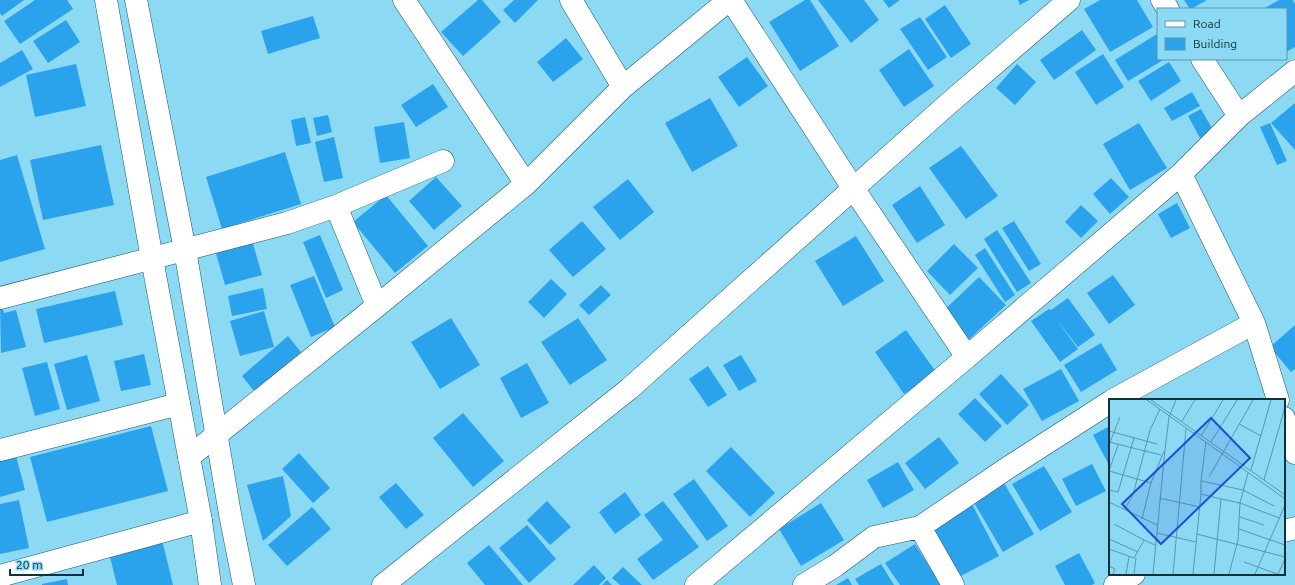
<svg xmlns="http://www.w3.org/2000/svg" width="1295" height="585" font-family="Ubuntu,sans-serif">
<rect width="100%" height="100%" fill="#8cd9f4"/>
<!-- building -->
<path fill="#2ba3ec" d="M0,0H24L2,16L0,13Z
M35,0H67L73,9L20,44L4,21Z
M478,0H482L501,22L463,56L441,32Z
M514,0H538L515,23L503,10Z
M805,0H810L839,46L800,71L769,22Z
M818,0H864L879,20L851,43Z
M883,0H900L889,8Z
M1018,0H1029L1020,5Z
M1100,0H1137L1153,27L1110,52L1084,9Z
M1184,0H1207L1191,9H1190Z
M1279,0H1293L1295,4V47L1286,52V9H1263Z
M945,5L971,44L951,58L925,19Z
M313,16L320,38L268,54L261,31Z
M920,17L947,57L928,70L900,29Z
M66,20L80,42L48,63L33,41Z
M1082,30L1096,50L1054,80L1040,60Z
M1157,34L1158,59H1165L1128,81L1115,60Z
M566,38L583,59L553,82L537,62Z
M909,49L934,86L904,107L879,70Z
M22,50L33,69L0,87V63Z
M1103,54L1124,87L1096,105L1075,72Z
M747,57L768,86L739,107L718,77Z
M1169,62L1181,81L1151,101L1138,81Z
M76,64L86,106L35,117L26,75Z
M1017,64L1036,82L1015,105L996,88Z
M433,84L448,107L416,127L401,105Z
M1192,92L1200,106L1172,121L1164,108Z
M710,98L738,146L692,172L665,123Z
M1295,103V150L1271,123Z
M1201,109L1213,130L1200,138L1188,116Z
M328,115L332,132L317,136L313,118Z
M305,117L311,143L296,146L291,120Z
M404,122L410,158L380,163L374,127Z
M1139,123L1167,168L1130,190L1103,144Z
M1270,123L1287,161L1277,165L1260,127Z
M334,137L343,178L324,182L315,142Z
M101,145L114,205L43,220L30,160Z
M961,146L998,196L966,219L929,168Z
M285,152L301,204L222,229L206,177Z
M17,155L45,249L0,262V160Z
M436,177L462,206L434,230L409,201Z
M1111,178L1129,197L1110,214L1093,194Z
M628,179L654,212L620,240L593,207Z
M920,186L945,225L917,243L892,205Z
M386,195L428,246L395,273L353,222Z
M1177,203L1190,228L1171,238L1158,214Z
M1081,205L1098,221L1081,238L1065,222Z
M582,221L606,249L573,277L549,250Z
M1014,221L1041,264L1029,271L1002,228Z
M997,230L1031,283L1017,292L984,239Z
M320,235L343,290L326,298L303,242Z
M856,236L884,281L843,306L815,261Z
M252,240L262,275L225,285L215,250Z
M954,244L978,268L950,295L927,271Z
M985,248L1015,295L1005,302L975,255Z
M1113,275L1135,305L1109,324L1087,293Z
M314,276L335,327L311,337L290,285Z
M979,277L1006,305L965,343L939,315Z
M551,279L567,294L544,318L528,302Z
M601,285L611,295L589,315L579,305Z
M263,288L267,309L232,316L228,296Z
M115,291L123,325L44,343L36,309Z
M1068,298L1095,335L1078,347L1057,320L1078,349L1060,362L1031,321L1049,309L1051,310Z
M0,306H2L4,313L16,310L26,347L1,353Z
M264,311L274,347L240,356L230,321Z
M451,318L480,365L440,389L411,342Z
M578,318L607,360L570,385L541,342Z
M1295,325V369L1291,372L1270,347Z
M906,330L936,372L904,394L875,352Z
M288,336L301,352L254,391L242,376Z
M1101,343L1117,370L1081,392L1064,365Z
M144,354L151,385L121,391L114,361Z
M87,355L100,401L67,410L54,364Z
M741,355L757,381L739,391L723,365Z
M47,362L60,409L35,416L22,368Z
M527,363L549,403L521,418L500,378Z
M708,366L727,395L708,407L689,379Z
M1061,369L1079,401L1042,421L1023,389Z
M1001,374L1029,405L1007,425L979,394Z
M975,398L1002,426L985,442L958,414Z
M463,413L504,461L473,487L433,438Z
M151,426L168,491L47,522L30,457Z
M1110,426V467L1093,435Z
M939,437L959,463L925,489L905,463Z
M731,447L775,493L750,517L706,471Z
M299,453L330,488L313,503L282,469Z
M16,456L25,490L0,497V460Z
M898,462L914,490L883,508L867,480Z
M1092,464L1106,491L1076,506L1062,479Z
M1044,466L1072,512L1040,531L1012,484Z
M283,476L291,516L263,541L247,485Z
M694,479L728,526L707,541L673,494Z
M396,483L424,515L406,529L379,497Z
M1004,483L1034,534L1003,552L973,501Z
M625,492L641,515L615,534L599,512Z
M19,500L29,548L0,554V504Z
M547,501L571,527L550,545L527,520Z
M663,501L699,547L653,580L637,559L663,540L644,515Z
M821,503L844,540L801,566L779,529Z
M972,504L999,556L959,577L931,526Z
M312,507L331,529L287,566L268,545Z
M527,525L556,559L529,583L499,548Z
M162,540L173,585H117L109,553Z
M915,544L941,585H900L885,563Z
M489,545L523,585H485L467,563Z
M1079,553L1095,583L1092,585H1065L1055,566Z
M881,564L894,585H859L855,579Z
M594,565L606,578L599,585H573Z
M623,567L642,585H620L612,578Z
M848,578L852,585H836Z
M67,579L68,585H42V584Z
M607,580L612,585H602Z"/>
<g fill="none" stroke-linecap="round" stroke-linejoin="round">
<!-- street casing -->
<g stroke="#1a5769" stroke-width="23">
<path id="street" d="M571,0L623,87L729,0
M731,0L853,188L967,357
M1162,0L1168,9
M1202,59L1239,116
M1181,174L1254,323L1278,400
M526,184L623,87
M336,206L377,306
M0,298L287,223L336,206L443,161
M1113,400L1254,323
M1284,418L1295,453
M0,450L179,404
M189,457L377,306L526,184L404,0
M920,527L1009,467L1110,402
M1284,531L1295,528
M0,576L201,521
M383,585L629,389L948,104L1069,0
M696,585L967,357L1181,174L1239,116L1295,71
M804,585L835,566L874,537L920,527L953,585
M1115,585L1134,574"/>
</g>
<!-- secondary casing -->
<g stroke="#1a5769" stroke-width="23">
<path id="secondary" d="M106,0L152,259L201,521L210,585
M136,0L185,250L230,514L244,585"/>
</g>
<!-- street -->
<use href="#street" stroke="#fff" stroke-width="22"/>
<!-- secondary -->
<use href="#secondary" stroke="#fff" stroke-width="22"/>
</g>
<!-- overview -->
<g transform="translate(1109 399)">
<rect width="176" height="176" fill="#8cd9f4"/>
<path fill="none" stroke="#5a96aa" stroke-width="1" d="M38,1L176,100M42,1L176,96M73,22L86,1M130,25L152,37M0,32L48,45M92,37L114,1M0,43L52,56M97,43L92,82L134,91L165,107M102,43L128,1M0,46L11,18M142,71L162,1M0,72L42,84L55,52M0,72L9,46M100,78L144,1M155,81L176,8M0,91L9,93L25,39M92,95V82M50,99L91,108M0,103L48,126M15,111L24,96L41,31L51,10M131,118L155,126M33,120L42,84M5,125L35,141M130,130L176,146M48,134L87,143M88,135L176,158M0,140L29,153M0,150L25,159L35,141L46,146M135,163L168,175M0,167L6,170L4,175M17,175L20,158M25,175L27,159M44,175L56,51L60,18L67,1M64,175L77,30M84,175L92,95L112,100M105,175L112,100L131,104L139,74M120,175L129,141L131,104L170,119M146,175L176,106M169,175L176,160"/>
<path fill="#1d4ed8" fill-opacity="0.15" stroke="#1d4ed8" stroke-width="2" d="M102,19L141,59L52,145L13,105Z"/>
<rect width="176" height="176" fill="none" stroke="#10313b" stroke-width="2"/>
</g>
<!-- legend -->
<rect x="1157" y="8" width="130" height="52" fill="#8cd9f4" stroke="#5a96aa"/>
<rect x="1165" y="21" width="20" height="6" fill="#ffffff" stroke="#5a96aa"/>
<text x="1193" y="28" font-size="12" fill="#10313b">Road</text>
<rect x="1165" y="38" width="20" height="12" fill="#2ba3ec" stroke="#5a96aa"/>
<text x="1193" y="48" font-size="12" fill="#10313b">Building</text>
<!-- scale -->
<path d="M10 569v6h73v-6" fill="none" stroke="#10313b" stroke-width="2"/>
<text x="16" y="569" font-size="12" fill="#10313b" stroke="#8cd9f4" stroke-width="3" paint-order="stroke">20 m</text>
</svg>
